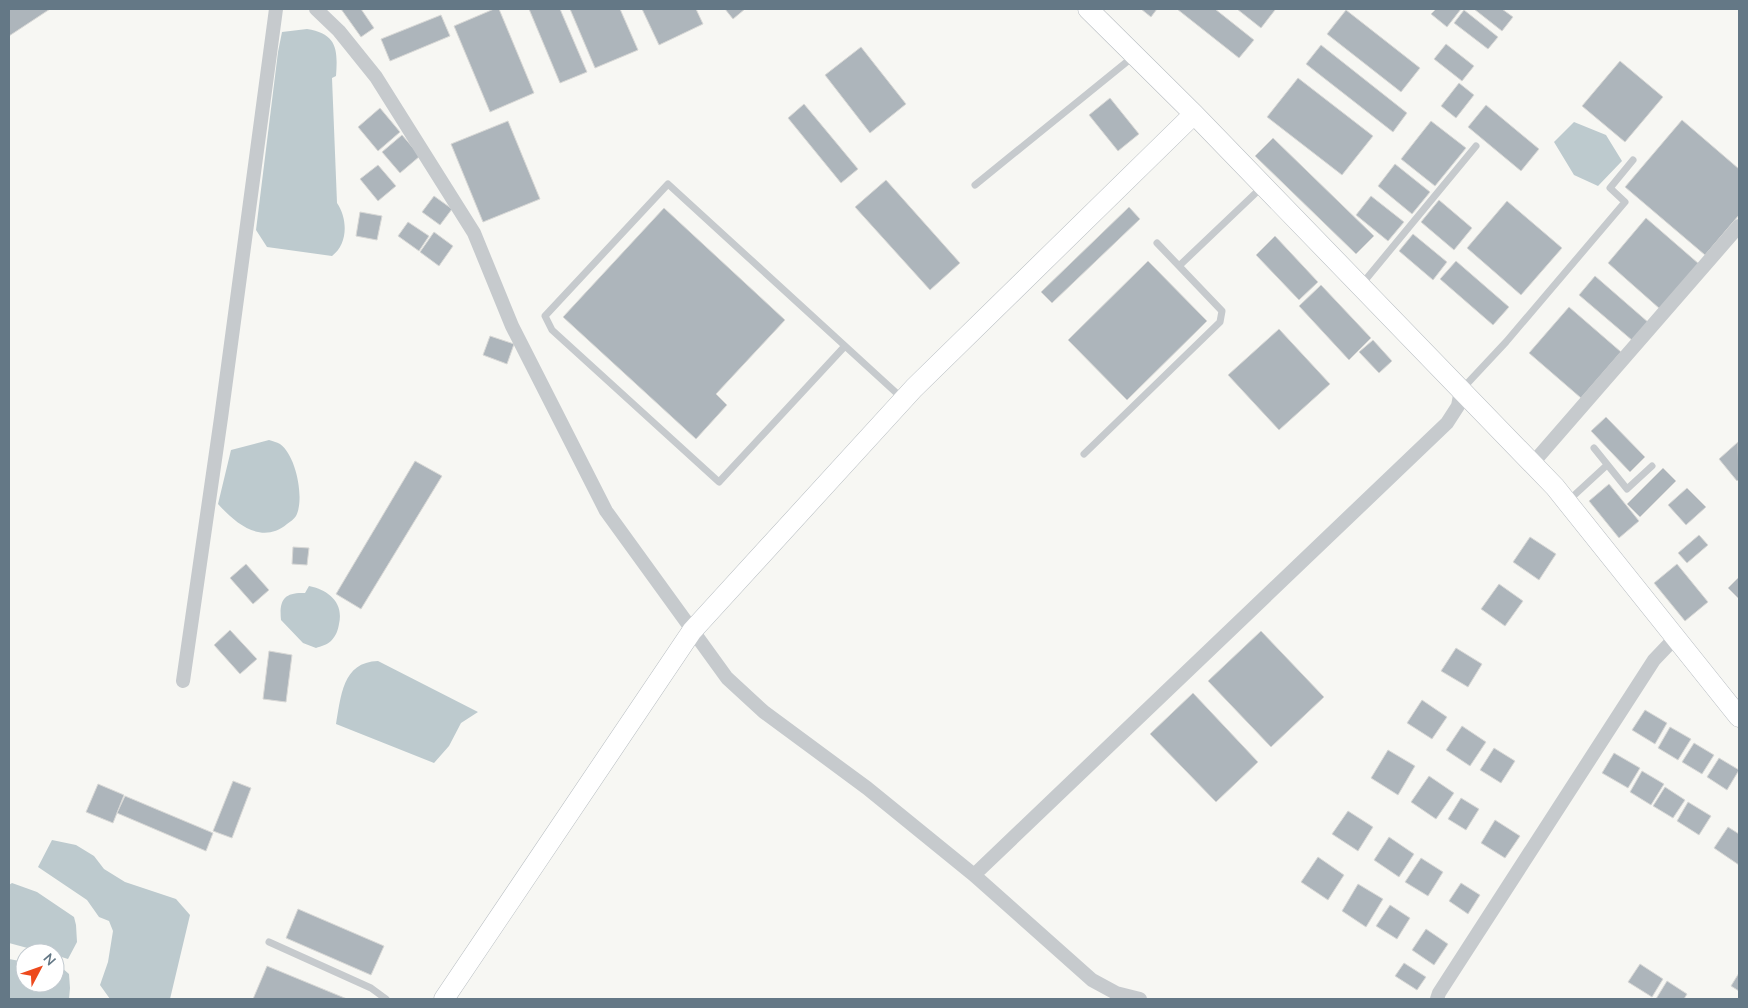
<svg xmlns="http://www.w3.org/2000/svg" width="1748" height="1008" font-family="'Nunito Sans',sans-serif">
<rect width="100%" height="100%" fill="#f7f7f3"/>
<!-- water -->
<path fill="#bdcace" d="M307,29C337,34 338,49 336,76L332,78L337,203C348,219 348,244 332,256L267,247L256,230L278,52L282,32Z
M1574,122L1606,135L1622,161L1598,186L1574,175L1554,142Z
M269,440C272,441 277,442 280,444C296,455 305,499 296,516C294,519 290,522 287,524C262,545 236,524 218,504L231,450Z
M309,586C328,590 344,602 339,624C338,630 336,636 331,641C327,645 321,646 316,648L303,643L281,620C279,600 284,592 305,593Z
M378,661L478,712L461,723L449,746L434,763L336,724C341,697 342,662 378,661Z
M52,840L76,845L94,856L104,869L125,882L176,899L190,915L170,999H110L100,985L108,962L113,931L109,921L99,917L87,900L38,867Z
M12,883L37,892L74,917L76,925L77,942L68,959L55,955V953H46L9,943V885Z
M9,959L25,962V983H55V966L61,967L69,974L70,988L69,999H9Z"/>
<!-- building -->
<path fill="#adb5bb" stroke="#d8d8d6" d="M9,9H50L9,36Z
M341,9H361L374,28L361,37Z
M494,9H499L534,93L490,112L454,26Z
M529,9H560L587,72L560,83Z
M570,9H620L638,50L595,68Z
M642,9H696L703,24L659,45Z
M725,9H745L733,19Z
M1141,9H1157L1151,17Z
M1177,9H1215L1254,40L1239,58Z
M1237,9H1274L1275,10L1261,28Z
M1436,9H1461L1447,27L1431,14Z
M1474,9H1502L1513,17L1502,31Z
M1346,10L1420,68L1401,92L1327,34Z
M1464,10L1498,37L1488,49L1454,23Z
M441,15L450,36L390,61L381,39Z
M1446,44L1474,66L1462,81L1434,59Z
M1321,45L1407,113L1393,132L1306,64Z
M861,47L906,104L870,133L825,75Z
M1620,61L1663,97L1625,142L1582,106Z
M1298,78L1373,136L1342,175L1267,117Z
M1459,83L1474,95L1456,118L1441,106Z
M1110,98L1139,134L1118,151L1089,115Z
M804,104L858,169L841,183L788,118Z
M1486,105L1539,149L1521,171L1468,127Z
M380,108L400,132L378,151L358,127Z
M1682,120L1739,169V215L1705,255L1625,187Z
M508,121L540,199L483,222L451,144Z
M1431,121L1466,148L1435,186L1401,159Z
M402,135L420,156L400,173L382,152Z
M1273,138L1374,236L1356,254L1255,156Z
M1395,164L1430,192L1412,214L1378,186Z
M378,165L396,186L378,201L360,179Z
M886,180L960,263L930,290L855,207Z
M434,196L452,209L440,225L422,212Z
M1371,196L1404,222L1388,241L1356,215Z
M1439,200L1472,228L1454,250L1421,222Z
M1507,201L1562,248L1521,295L1467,248Z
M1129,207L1140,219L1052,303L1041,292Z
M664,208L785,320L716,394L727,405L696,439L563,317Z
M360,212L382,216L377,240L356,236Z
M1646,218L1699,264L1660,309L1608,263Z
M408,222L429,236L419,251L398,236Z
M434,232L453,246L439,266L420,252Z
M1413,234L1447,262L1433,280L1399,251Z
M1275,236L1318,282L1299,300L1256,255Z
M1148,261L1207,321L1127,400L1068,340Z
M1456,261L1509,307L1493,325L1440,279Z
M1595,276L1649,323L1633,341L1579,295Z
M1321,285L1371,338L1349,360L1299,306Z
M1569,307L1621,352L1581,398L1529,353Z
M1279,329L1330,384L1279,430L1228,375Z
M490,336L514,344L507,364L483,355Z
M1373,340L1392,361L1379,373L1359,352Z
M1606,417L1645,457L1630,472L1591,431Z
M1738,442L1739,479L1737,481L1719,459Z
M415,461L442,476L361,609L336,594Z
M1663,468L1676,481L1640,517L1627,504Z
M1609,484L1639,521L1619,538L1589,501Z
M1687,488L1706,507L1686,525L1668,505Z
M1699,535L1708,545L1687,563L1678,553Z
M1530,537L1556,554L1539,580L1513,562Z
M293,547L309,548L307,565L292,564Z
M246,564L269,590L253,604L230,578Z
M1677,564L1708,602L1685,621L1654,583Z
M1739,577V599L1728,588Z
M1499,584L1523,601L1505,626L1481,609Z
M230,630L257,659L240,674L214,645Z
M1261,631L1324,697L1271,747L1208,681Z
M1456,648L1482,664L1468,687L1441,671Z
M269,651L292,655L286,702L263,699Z
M1193,693L1258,762L1216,802L1150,734Z
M1422,700L1447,717L1432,739L1407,723Z
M1645,710L1667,723L1655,744L1632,730Z
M1462,726L1486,742L1470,766L1446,750Z
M1670,727L1691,739L1678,760L1658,748Z
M1694,743L1714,755L1702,774L1682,762Z
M1494,748L1515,761L1501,783L1480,770Z
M1388,750L1415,766L1398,795L1371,778Z
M1614,753L1640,768L1628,788L1602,773Z
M1719,758L1739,770L1727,790L1707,777Z
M1642,771L1664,784L1651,805L1630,792Z
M1429,776L1454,793L1436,819L1411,802Z
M233,781L251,788L232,838L213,831Z
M98,784L124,795L113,823L86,812Z
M1665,787L1685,800L1673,818L1653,806Z
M125,796L213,833L206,851L117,813Z
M1461,798L1479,809L1466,830L1448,819Z
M1688,802L1711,816L1699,835L1677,821Z
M1348,811L1373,827L1358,851L1332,834Z
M1495,820L1520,836L1505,858L1481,843Z
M1728,827L1739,834V865L1714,848Z
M1389,837L1414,854L1399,877L1374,860Z
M1318,857L1344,875L1328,900L1301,882Z
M1421,858L1443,872L1428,896L1405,882Z
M1461,883L1480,895L1468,914L1449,901Z
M1358,884L1383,899L1366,927L1342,911Z
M1390,905L1410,918L1397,939L1376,926Z
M298,909L384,946L371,975L286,938Z
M1426,929L1448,944L1434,965L1412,950Z
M1404,963L1426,977L1417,990L1395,976Z
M1640,964L1663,979L1652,997L1628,982Z
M267,966L347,999H253Z
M1739,973V991L1731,986Z
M1667,981L1687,994L1684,999H1656Z"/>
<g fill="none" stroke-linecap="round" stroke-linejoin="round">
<!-- secondary casing -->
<g stroke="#b6bcc0" stroke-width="21">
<path id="secondary" d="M1088,9L1194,114L1555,487L1739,717
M444,999L692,631L914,388L1194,114"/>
</g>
<!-- lane -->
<path stroke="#c6cacd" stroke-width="7" d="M975,185L1134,56
M1179,266L1262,187
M1362,284L1476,146
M845,346L719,482L552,330L545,316L668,184L903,399
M1463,388L1506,342L1625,202L1610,188L1633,160
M1594,448L1627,489L1652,466
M1084,454L1220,322L1222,311L1157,243
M1569,500L1607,465
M269,942L371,988L386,999"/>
<!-- street -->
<path stroke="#c6cacd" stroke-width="14" d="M316,9L339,31L376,77L474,233L512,326L606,511L727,678L764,712L867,788L974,875L1092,980L1116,993L1140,999
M1532,464L1739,226
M183,681L221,418L276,9
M974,875L1447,423L1458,406L1461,390
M1437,999L1439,993L1654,660L1675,638"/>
<!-- secondary -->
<use href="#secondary" stroke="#fff" stroke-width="20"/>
</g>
<!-- border -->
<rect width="1748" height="1008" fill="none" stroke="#647886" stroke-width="20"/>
<!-- north arrow -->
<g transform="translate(40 968) rotate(49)"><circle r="24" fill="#ffffff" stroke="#c1c9cf"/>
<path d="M0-4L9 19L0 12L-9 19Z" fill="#ed4a1d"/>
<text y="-8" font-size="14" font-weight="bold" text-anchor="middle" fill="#647886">N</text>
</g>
</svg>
